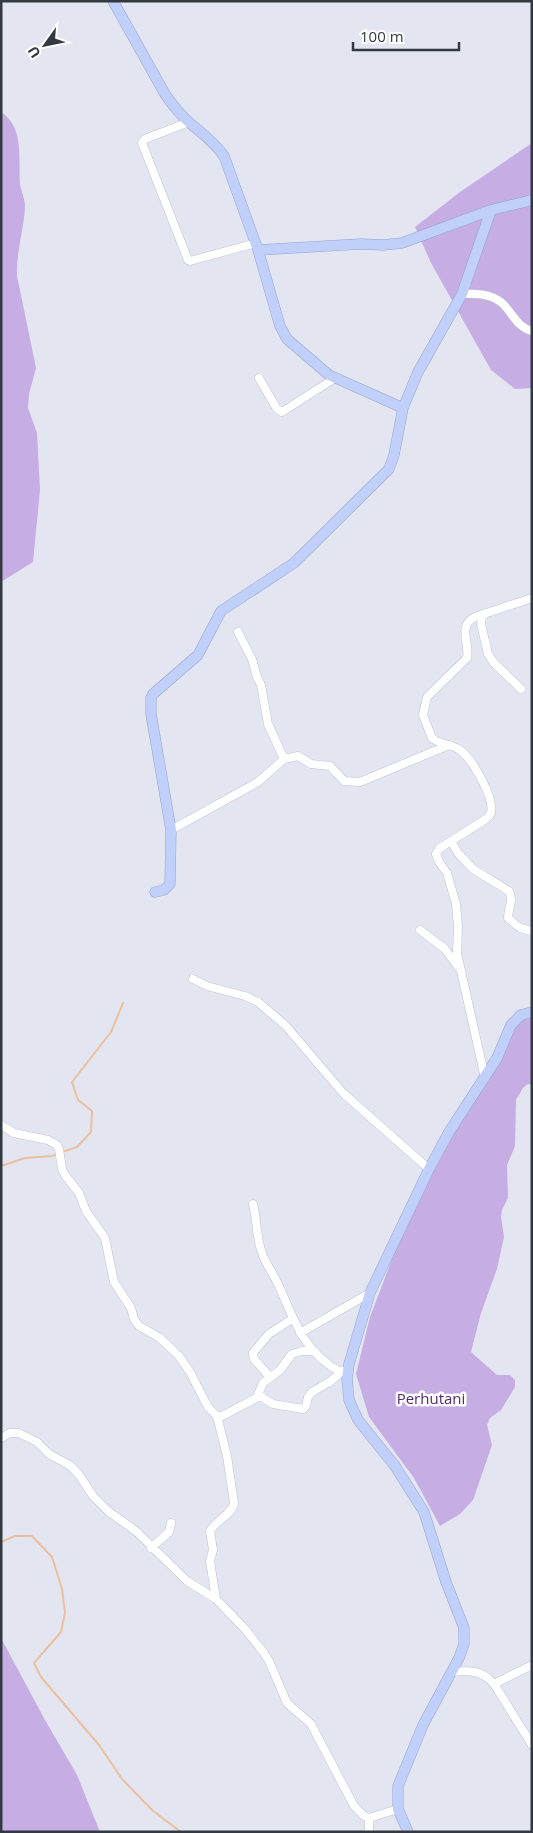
<svg xmlns="http://www.w3.org/2000/svg" width="533" height="1833" font-family="'Open Sans',sans-serif">
<rect width="100%" height="100%" fill="#e3e6f0"/>
<!-- green -->
<path fill="#c6ade3" d="M1,112C25,128 18,159 20,184C21,191 25,199 25,206C24,230 16,252 17,276L36,368L29,394L28,408L37,433L40,490L33,562L1,582Z
M532,143V388L515,389L491,370L431,263L415,227L460,192Z
M532,1017V1085L528,1084L523,1088L516,1100L515,1146L507,1165L508,1198L502,1210L501,1217L504,1237L497,1269L481,1313L471,1352L497,1375H510L515,1380V1387L501,1410L490,1418L487,1425L492,1445L473,1500L460,1514L440,1526L414,1478L369,1417L356,1374L370,1317L394,1254L429,1176L520,1020Z
M1,1638L45,1720L77,1775L100,1832H1Z"/>
<g fill="none" stroke-linecap="round" stroke-linejoin="round">
<!-- stream -->
<path stroke="#ebc0a0" stroke-width="2" d="M62,1152L77,1147L91,1132L92,1111L78,1100L72,1082L111,1032L123,1003
M1,1166L25,1158L52,1156L57,1154
M1,1542L15,1536H32L52,1557L62,1589L65,1613L61,1632L34,1663L41,1677L99,1745L122,1779L152,1810L181,1832"/>
<!-- street casing -->
<g stroke="#bdc4d3" stroke-width="9">
<path id="street" d="M189,122L145,139L142,143L188,260L190,261L256,243
M462,294C476,293 493,294 503,304C513,314 518,328 532,331
M259,378L277,409L282,412L335,378
M486,613L482,617L481,624L488,654L494,663L521,689
M238,632L252,659L257,677L261,685L268,724L284,759
M171,830L258,782L284,759L298,756L311,764L330,766L344,781L360,782L449,745
M451,841L458,853L473,869L509,891C514,901 508,908 508,918L520,928L532,931
M420,930L445,949L458,967
M193,979L207,986L245,996L258,1002L286,1026L343,1093L429,1169
M485,1078L457,953L458,926L456,904L447,873L439,862L436,854L440,848L486,819C488,817 490,815 491,813C495,798 472,759 460,750C452,744 440,745 432,738L423,715L427,697L467,658C470,642 457,626 475,617L532,598
M1,1125L14,1133L48,1140L57,1145L59,1149L62,1169L65,1175L79,1193L86,1211L105,1238L114,1282L131,1308L134,1319L139,1326L160,1338L179,1356L190,1372L208,1407L217,1416H222L260,1396L273,1404L303,1409L306,1406L308,1397L312,1392L331,1381L341,1372
M253,1204C257,1219 256,1235 261,1250C264,1261 271,1270 276,1280C293,1315 302,1353 341,1372L343,1371
M300,1333L370,1293
M270,1377L254,1359L253,1353L269,1334L292,1319
M257,1397L263,1383L280,1370L292,1354L302,1351H314
M1,1438L10,1433H19L37,1442L49,1454L71,1466L80,1476L93,1496L108,1511L136,1531L187,1581L216,1599L245,1629L264,1653L269,1661L287,1703L311,1724L354,1806L364,1816L369,1818L398,1809
M151,1548L169,1532L171,1523
M216,1599L210,1561L213,1550L210,1531C216,1520 232,1515 234,1503L227,1456L217,1416
M451,1672C469,1670 482,1670 494,1684L532,1745
M494,1684L532,1665
M369,1832V1818"/>
</g>
<!-- secondary casing -->
<g stroke="#94a3ce" stroke-width="11">
<path id="secondary" d="M113,1L165,94C172,105 181,115 191,124C203,134 215,143 224,156L258,250L280,326L287,339L329,375L403,408L394,455L389,469L294,563L221,611L198,655L153,694L151,698V714L171,830L170,884L164,890L155,892
M258,250L361,244L383,245L402,243L491,210L532,200
M403,408L418,372L462,294L491,210
M408,1832L398,1809V1786L423,1725L459,1658L464,1644V1628L446,1582L424,1512L395,1466L358,1420L349,1400L347,1379L349,1364L370,1293L429,1169L449,1132L497,1058L511,1025L521,1015L532,1012"/>
</g>
<!-- street -->
<use href="#street" stroke="#fff" stroke-width="8"/>
<!-- secondary -->
<use href="#secondary" stroke="#c1cffb" stroke-width="10"/>
</g>
<g text-anchor="middle" stroke-width="5" stroke-linejoin="round" paint-order="stroke">
<!-- park labels -->
<g font-size="15" fill="#562b6f" stroke="#fff">
<text x="431" y="1404">Perhutani</text>
</g>
</g>
<!-- border -->
<rect width="533" height="1833" fill="none" stroke="#333941" stroke-width="5"/>
<!-- north arrow -->
<g transform="translate(45 45) rotate(237)" stroke="#ffffff" stroke-width="4" paint-order="stroke">
<path d="M0-4L9 19L0 12L-9 19Z" fill="#333941"/>
<text y="-8" font-size="14" font-weight="bold" text-anchor="middle" fill="#333941">U</text>
</g>
<!-- scale -->
<path d="M353 42v8h106v-8" fill="none" stroke="#333941" stroke-width="2.5"/>
<text x="360" y="42" font-size="15" fill="#333941" stroke="#ffffff" stroke-width="4" paint-order="stroke">100 m</text>
</svg>
